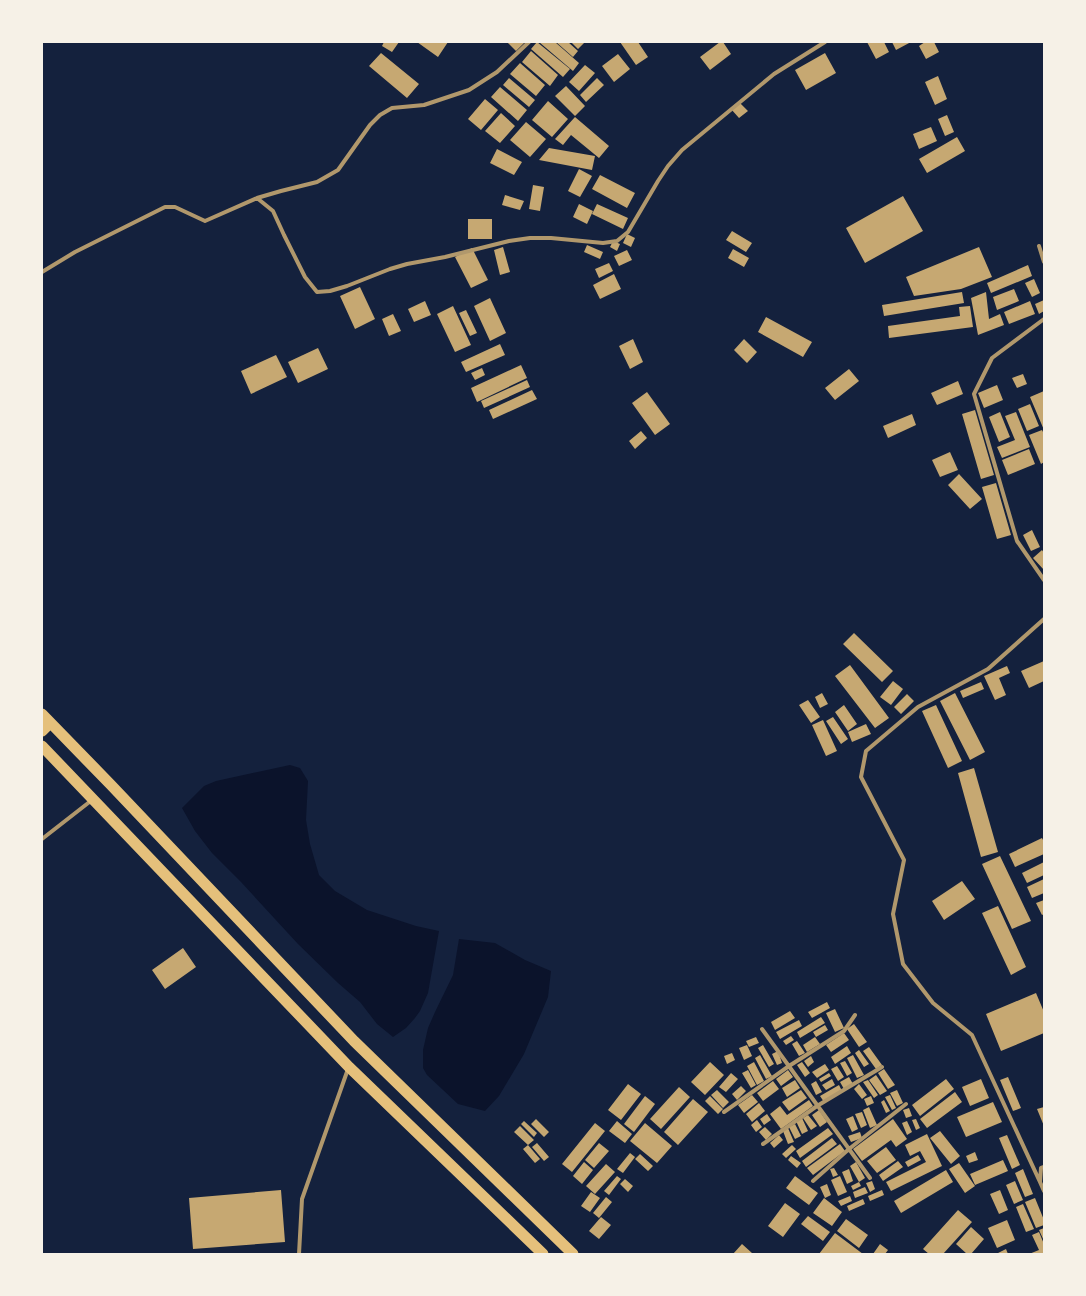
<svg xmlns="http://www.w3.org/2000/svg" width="1086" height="1296" font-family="Manrope,sans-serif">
<rect width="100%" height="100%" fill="#14213d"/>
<!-- water -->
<path fill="#0b132b" d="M290,765L300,768L308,781L306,820L310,844L319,875L335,891L367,910L416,926L439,931L428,993L420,1011L415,1018L406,1028L393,1037L377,1024L360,1002L338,983L298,944L241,882L212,853L195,831L182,808L204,786L216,781Z
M459,939L495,943L525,960L551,971L548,997L524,1054L499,1096L485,1111L458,1104L427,1075L423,1068V1050L428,1028L435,1012L453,975Z"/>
<!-- building -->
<path fill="#c6a872" d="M384,42H399L392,52L382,46Z
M417,42H448L438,57Z
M507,42H525L516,51Z
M537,42L570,69L563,77L531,49Z
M539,42H555L579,63L573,71Z
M556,42H568L578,51L573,57Z
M571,42H585L578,49Z
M620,42H638L648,57L636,65Z
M720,42H723L731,54L710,70L700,57Z
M867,42H884L889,52L876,59Z
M892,42H911L896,50Z
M925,42H934L939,52L926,59L919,46Z
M531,51L558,75L550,86L522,62Z
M381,53L419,84L407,98L369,66Z
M825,53L836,73L806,90L795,70Z
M618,54L630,69L614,82L602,66Z
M520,63L545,85L536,96L510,74Z
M585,65L595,73L579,91L569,82Z
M938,76L947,99L935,105L925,82Z
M509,78L535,100L529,107L503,85Z
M597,78L604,85L586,102L580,95Z
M566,86L585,106L575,116L555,96Z
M500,87L527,110L518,121L491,97Z
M485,99L498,110L481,130L468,119Z
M548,101L568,119L552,137L532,120Z
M739,102L748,111L739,118L731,109Z
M501,113L515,126L500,143L485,131Z
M947,115L954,132L945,136L938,119Z
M575,117L609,146L599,158L571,135L563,145L555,139Z
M526,122L546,139L530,157L510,140Z
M931,127L937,141L919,149L913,134Z
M957,137L965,151L927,173L919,159Z
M549,148L595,156L592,170L539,160Z
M497,149L522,162L514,175L490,163Z
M579,169L592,176L580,197L568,191Z
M600,175L635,193L627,208L592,189Z
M533,185L544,187L540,211L529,209Z
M505,195L524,201L520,210L502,205Z
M903,196L923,231L865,263L846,228Z
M579,204L593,211L587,224L573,217Z
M597,204L628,218L623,229L592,214Z
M468,219H492V239H468Z
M732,231L752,243L746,252L726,240Z
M627,234L635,238L631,247L623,243Z
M613,241L620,244L617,251L610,247Z
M587,245L603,252L600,259L584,252Z
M503,247L510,272L500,275L494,250Z
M979,247L992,277L961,289L914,296L906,277Z
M472,248L488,280L471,288L455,257Z
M733,249L749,258L744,267L728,258Z
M627,250L632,260L619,266L614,256Z
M609,263L613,271L599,278L595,269Z
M1028,265L1032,276L991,293L987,283Z
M614,274L621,289L600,299L593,285Z
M1034,279L1040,293L1032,297L1025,283Z
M360,287L375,319L355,329L340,296Z
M1014,289L1019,301L997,310L993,297Z
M962,292L964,303L884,316L882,305Z
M986,292L989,319L1000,314L1004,325L978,335L971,298Z
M490,298L506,333L490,341L474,306Z
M1044,300V311L1039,314L1035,304Z
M425,301L431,315L414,322L408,309Z
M1030,301L1035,314L1009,324L1004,312Z
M453,306L471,345L455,352L437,314Z
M970,306L973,327L889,338L888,326L960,316L959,307Z
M466,310L477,333L470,336L459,313Z
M393,314L401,331L389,336L382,319Z
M766,317L812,342L803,357L758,332Z
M633,339L643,362L630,369L619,346Z
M744,339L757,352L747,363L734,350Z
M500,344L505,355L466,372L461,362Z
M318,348L328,369L298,383L288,362Z
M276,355L287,377L251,394L241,371Z
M521,365L527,378L477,402L471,388Z
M482,368L485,375L475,380L471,373Z
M849,369L859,381L835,400L825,388Z
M1023,374L1027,384L1017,388L1012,378Z
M527,380L530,387L484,408L481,401Z
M958,381L963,394L937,405L931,393Z
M997,385L1003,400L984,408L978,393Z
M532,390L537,399L493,419L489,410Z
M1044,391V430L1030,397Z
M647,392L670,424L655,435L632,403Z
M1030,404L1039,426L1027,431L1018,409Z
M975,410L994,475L981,479L962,414Z
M1000,412L1010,437L999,442L989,417Z
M1016,412L1030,447L1002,458L997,447L1015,440L1005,416Z
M912,414L916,425L888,438L883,426Z
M1042,430L1044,434V462L1041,464L1029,435Z
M641,431L647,438L635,449L629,441Z
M1029,449L1035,464L1008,475L1002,460Z
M950,452L958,470L940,477L932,460Z
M959,474L982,499L970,509L948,485Z
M996,483L1011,535L997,539L982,487Z
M1032,530L1040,547L1031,551L1023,535Z
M1042,550L1044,553V570L1033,558Z
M854,633L893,671L882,682L843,644Z
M1044,661V681L1029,688L1021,671Z
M850,665L889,718L875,728L835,676Z
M1007,666L1010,673L999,678L1006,695L995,700L984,676Z
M893,681L903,689L891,705L880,697Z
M981,682L984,689L963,698L960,691Z
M822,693L828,704L820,708L815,697Z
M955,693L985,752L970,760L940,701Z
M907,694L914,701L901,714L894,707Z
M808,700L820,717L811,723L799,705Z
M844,705L857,724L848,731L835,712Z
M936,705L962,761L948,768L922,711Z
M833,717L848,739L841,744L826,721Z
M823,720L837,751L826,756L812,725Z
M866,724L871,734L852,742L848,732Z
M974,768L998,852L981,857L958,773Z
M1042,838L1044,842V854L1015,867L1009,854Z
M1000,856L1031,921L1012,929L982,864Z
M1044,862V875L1027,883L1022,873Z
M1044,879V893L1032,898L1027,887Z
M962,881L975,899L944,920L932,901Z
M1044,900V914L1042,915L1036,903Z
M998,906L1026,967L1011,975L982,913Z
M183,948L196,967L165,989L152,970Z
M1036,993L1044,1012V1033L1001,1051L986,1014Z
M827,1002L830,1008L812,1018L808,1012Z
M835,1009L844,1028L835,1032L826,1013Z
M790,1011L795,1018L775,1030L771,1022Z
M821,1017L825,1023L800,1038L797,1032Z
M799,1020L802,1026L780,1039L776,1032Z
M854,1024L867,1042L859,1047L847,1029Z
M825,1025L828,1030L816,1037L813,1032Z
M844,1033L849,1040L831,1052L826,1045Z
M791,1036L794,1040L786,1045L783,1041Z
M756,1037L759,1043L749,1047L746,1041Z
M815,1037L820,1044L807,1052L803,1045Z
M797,1041L805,1053L799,1056L792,1044Z
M747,1045L752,1056L744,1060L739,1048Z
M763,1045L774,1064L769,1067L758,1048Z
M847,1046L851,1053L835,1064L831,1057Z
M869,1047L882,1065L876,1069L863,1051Z
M859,1050L869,1064L864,1067L855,1053Z
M778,1051L782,1063L777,1065L772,1054Z
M732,1053L735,1060L727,1064L724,1056Z
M760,1055L772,1076L766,1079L755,1058Z
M853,1055L864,1075L857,1078L847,1058Z
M811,1056L814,1062L808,1067L804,1061Z
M845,1061L852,1073L847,1076L840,1063Z
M710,1062L724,1075L705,1095L691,1082Z
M754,1062L764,1081L757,1085L747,1066Z
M802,1062L810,1073L805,1077L797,1065Z
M825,1064L829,1070L817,1078L812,1072Z
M837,1066L844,1077L838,1081L831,1069Z
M884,1069L895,1085L888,1089L878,1073Z
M748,1070L756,1085L751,1088L742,1073Z
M788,1070L793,1077L781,1086L776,1079Z
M731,1073L738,1079L726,1092L719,1087Z
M829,1073L831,1076L821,1082L819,1079Z
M876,1075L887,1091L880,1095L869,1080Z
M849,1077L853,1084L844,1089L840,1082Z
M1008,1077L1021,1108L1013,1111L1000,1080Z
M832,1079L835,1085L826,1090L822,1085Z
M946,1079L954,1089L920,1116L912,1105Z
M981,1079L989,1098L970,1106L962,1087Z
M795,1080L800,1088L787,1097L782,1088Z
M868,1080L878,1095L874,1098L863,1082Z
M773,1081L779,1089L763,1101L757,1093Z
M816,1081L822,1092L816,1095L811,1084Z
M628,1084L641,1094L621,1120L608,1110Z
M859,1084L867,1095L862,1099L854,1089Z
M839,1085L842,1091L824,1102L820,1096Z
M741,1086L746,1091L737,1100L732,1094Z
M679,1087L690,1097L661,1129L650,1119Z
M717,1090L729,1102L723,1108L711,1095Z
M801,1090L807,1098L789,1111L782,1102Z
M897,1090L903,1103L897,1106L890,1093Z
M955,1092L962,1102L927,1128L920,1119Z
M752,1095L758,1102L744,1113L738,1105Z
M890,1095L896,1108L892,1110L885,1097Z
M645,1096L655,1104L634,1132L624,1124Z
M710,1096L723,1109L718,1114L705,1101Z
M871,1096L874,1103L867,1106L864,1099Z
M693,1099L708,1112L678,1145L664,1132Z
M809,1100L813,1106L781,1129L770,1114L780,1106L787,1115Z
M884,1100L890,1111L886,1113L881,1102Z
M993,1102L1002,1122L966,1137L957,1117Z
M759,1103L765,1111L752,1122L746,1114Z
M869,1107L877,1125L870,1128L863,1110Z
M1044,1107V1126L1037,1109Z
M909,1108L912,1116L906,1118L903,1110Z
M819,1110L827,1122L820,1127L812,1115Z
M862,1112L867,1125L861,1128L855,1114Z
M767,1114L771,1120L764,1125L760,1119Z
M808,1115L817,1126L811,1130L803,1118Z
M853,1116L858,1129L852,1132L846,1119Z
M802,1118L808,1131L802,1134L796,1121Z
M536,1119L549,1132L544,1137L531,1124Z
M893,1119L907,1139L896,1147L891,1140L862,1161L853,1149Z
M916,1119L920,1128L916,1130L912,1120Z
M757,1120L762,1127L756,1132L751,1125Z
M524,1121L537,1133L534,1137L521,1124Z
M617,1121L632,1134L625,1143L609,1131Z
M907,1121L912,1132L907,1135L902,1123Z
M595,1123L605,1131L572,1172L562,1164Z
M645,1123L672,1146L657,1163L630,1141Z
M795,1124L801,1136L795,1139L789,1127Z
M520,1126L534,1140L528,1145L514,1132Z
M765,1127L772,1134L766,1140L759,1132Z
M788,1128L794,1142L788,1144L783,1131Z
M828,1128L833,1134L800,1158L796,1151Z
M940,1131L960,1156L951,1164L930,1138Z
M860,1132L862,1138L851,1142L848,1136Z
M927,1134L942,1166L891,1191L886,1182L926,1162L920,1151L910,1156L905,1145Z
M779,1135L783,1140L774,1148L770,1143Z
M1007,1135L1020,1165L1012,1169L999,1138Z
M832,1138L837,1144L806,1167L802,1161Z
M537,1143L549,1157L544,1161L532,1147Z
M599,1143L609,1151L594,1168L585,1160Z
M840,1144L845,1151L813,1175L807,1168Z
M528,1145L540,1159L535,1163L523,1149Z
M792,1145L796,1149L786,1158L782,1154Z
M886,1147L896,1160L877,1173L867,1161Z
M975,1152L978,1160L969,1163L966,1156Z
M630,1153L635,1157L623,1173L617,1169Z
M640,1154L653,1166L648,1171L635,1159Z
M918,1155L921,1160L908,1167L905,1162Z
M791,1156L801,1163L797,1168L788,1160Z
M1003,1160L1008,1171L975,1185L970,1174Z
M898,1161L903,1167L883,1181L879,1175Z
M584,1162L593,1170L582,1184L573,1176Z
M856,1162L865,1178L859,1182L850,1166Z
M959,1163L975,1186L965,1193L949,1169Z
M606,1164L615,1172L595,1194L586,1186Z
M834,1168L838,1175L833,1177L830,1169Z
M849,1169L853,1181L847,1184L842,1172Z
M1023,1169L1033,1194L1025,1197L1015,1173Z
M946,1170L953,1182L901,1213L894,1201Z
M617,1176L621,1179L609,1195L604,1191Z
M795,1176L818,1193L809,1205L786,1188Z
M840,1176L847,1192L838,1196L831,1180Z
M625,1179L633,1186L628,1192L620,1184Z
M872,1181L875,1189L870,1192L866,1183Z
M1015,1181L1023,1200L1014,1204L1006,1185Z
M859,1182L861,1186L853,1190L851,1186Z
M827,1184L831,1195L825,1198L820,1187Z
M865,1187L868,1193L855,1198L853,1192Z
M281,1190L285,1242L193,1249L189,1198Z
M882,1190L884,1195L870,1201L868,1196Z
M1000,1190L1008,1210L999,1214L990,1194Z
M591,1192L600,1198L590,1212L581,1206Z
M850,1196L852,1201L841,1206L838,1201Z
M606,1197L612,1202L599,1218L593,1213Z
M824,1198L842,1212L832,1226L813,1213Z
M1035,1198L1044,1220V1225L1036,1228L1025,1202Z
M863,1199L865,1204L849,1211L847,1206Z
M785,1203L800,1214L783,1237L768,1226Z
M1023,1204L1034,1229L1026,1232L1016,1207Z
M958,1210L972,1222L943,1254H929L923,1249Z
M808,1216L830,1232L823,1241L801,1224Z
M601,1217L611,1225L599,1239L589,1231Z
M846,1219L868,1235L859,1248L837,1231Z
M1007,1220L1015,1240L997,1248L988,1228Z
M971,1227L984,1239L971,1254H967L956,1244Z
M1044,1228V1241L1039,1230Z
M1039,1232L1044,1244V1254H1029L1039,1250L1032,1235Z
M835,1233L863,1254H819Z
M742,1244L752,1253L751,1254H733Z
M880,1244L888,1250L885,1254H873Z
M1006,1249L1008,1254H996Z"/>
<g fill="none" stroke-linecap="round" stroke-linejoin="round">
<!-- minor -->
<path stroke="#b1986c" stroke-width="4" d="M257,198L273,211L284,235L305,277L317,292L330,291L347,286L390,269L407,264L445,257L509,241L530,238H551L603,243L617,241L628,232L658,181L668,166L682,150L774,74L825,42
M1039,246L1044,262
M42,272L75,252L165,207H175L205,221L257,198L281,191L317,182L338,170L370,125L380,115L392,108L424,105L469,90L497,72L529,42
M1044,319L992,358L974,394L1017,541L1044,580
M42,839L92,800
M762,1029L870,1178
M724,1112L789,1066L844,1031L855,1015
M763,1144L817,1106L882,1067
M1044,1167L1041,1168L1040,1182L1044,1191
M813,1181L849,1149L906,1104
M1040,1182L972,1035L933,1003L903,964L893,914L904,860L861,777L866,751L918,707L988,669L1044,619
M299,1254L302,1199L348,1069"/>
<!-- trunk -->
<path stroke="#e5c07b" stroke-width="11" d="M42,714L111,785L354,1041L573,1254
M42,731L50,723
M42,746L349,1067L543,1254"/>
</g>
<!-- border -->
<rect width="1086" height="1296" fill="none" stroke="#f6f1e7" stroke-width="86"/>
</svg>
